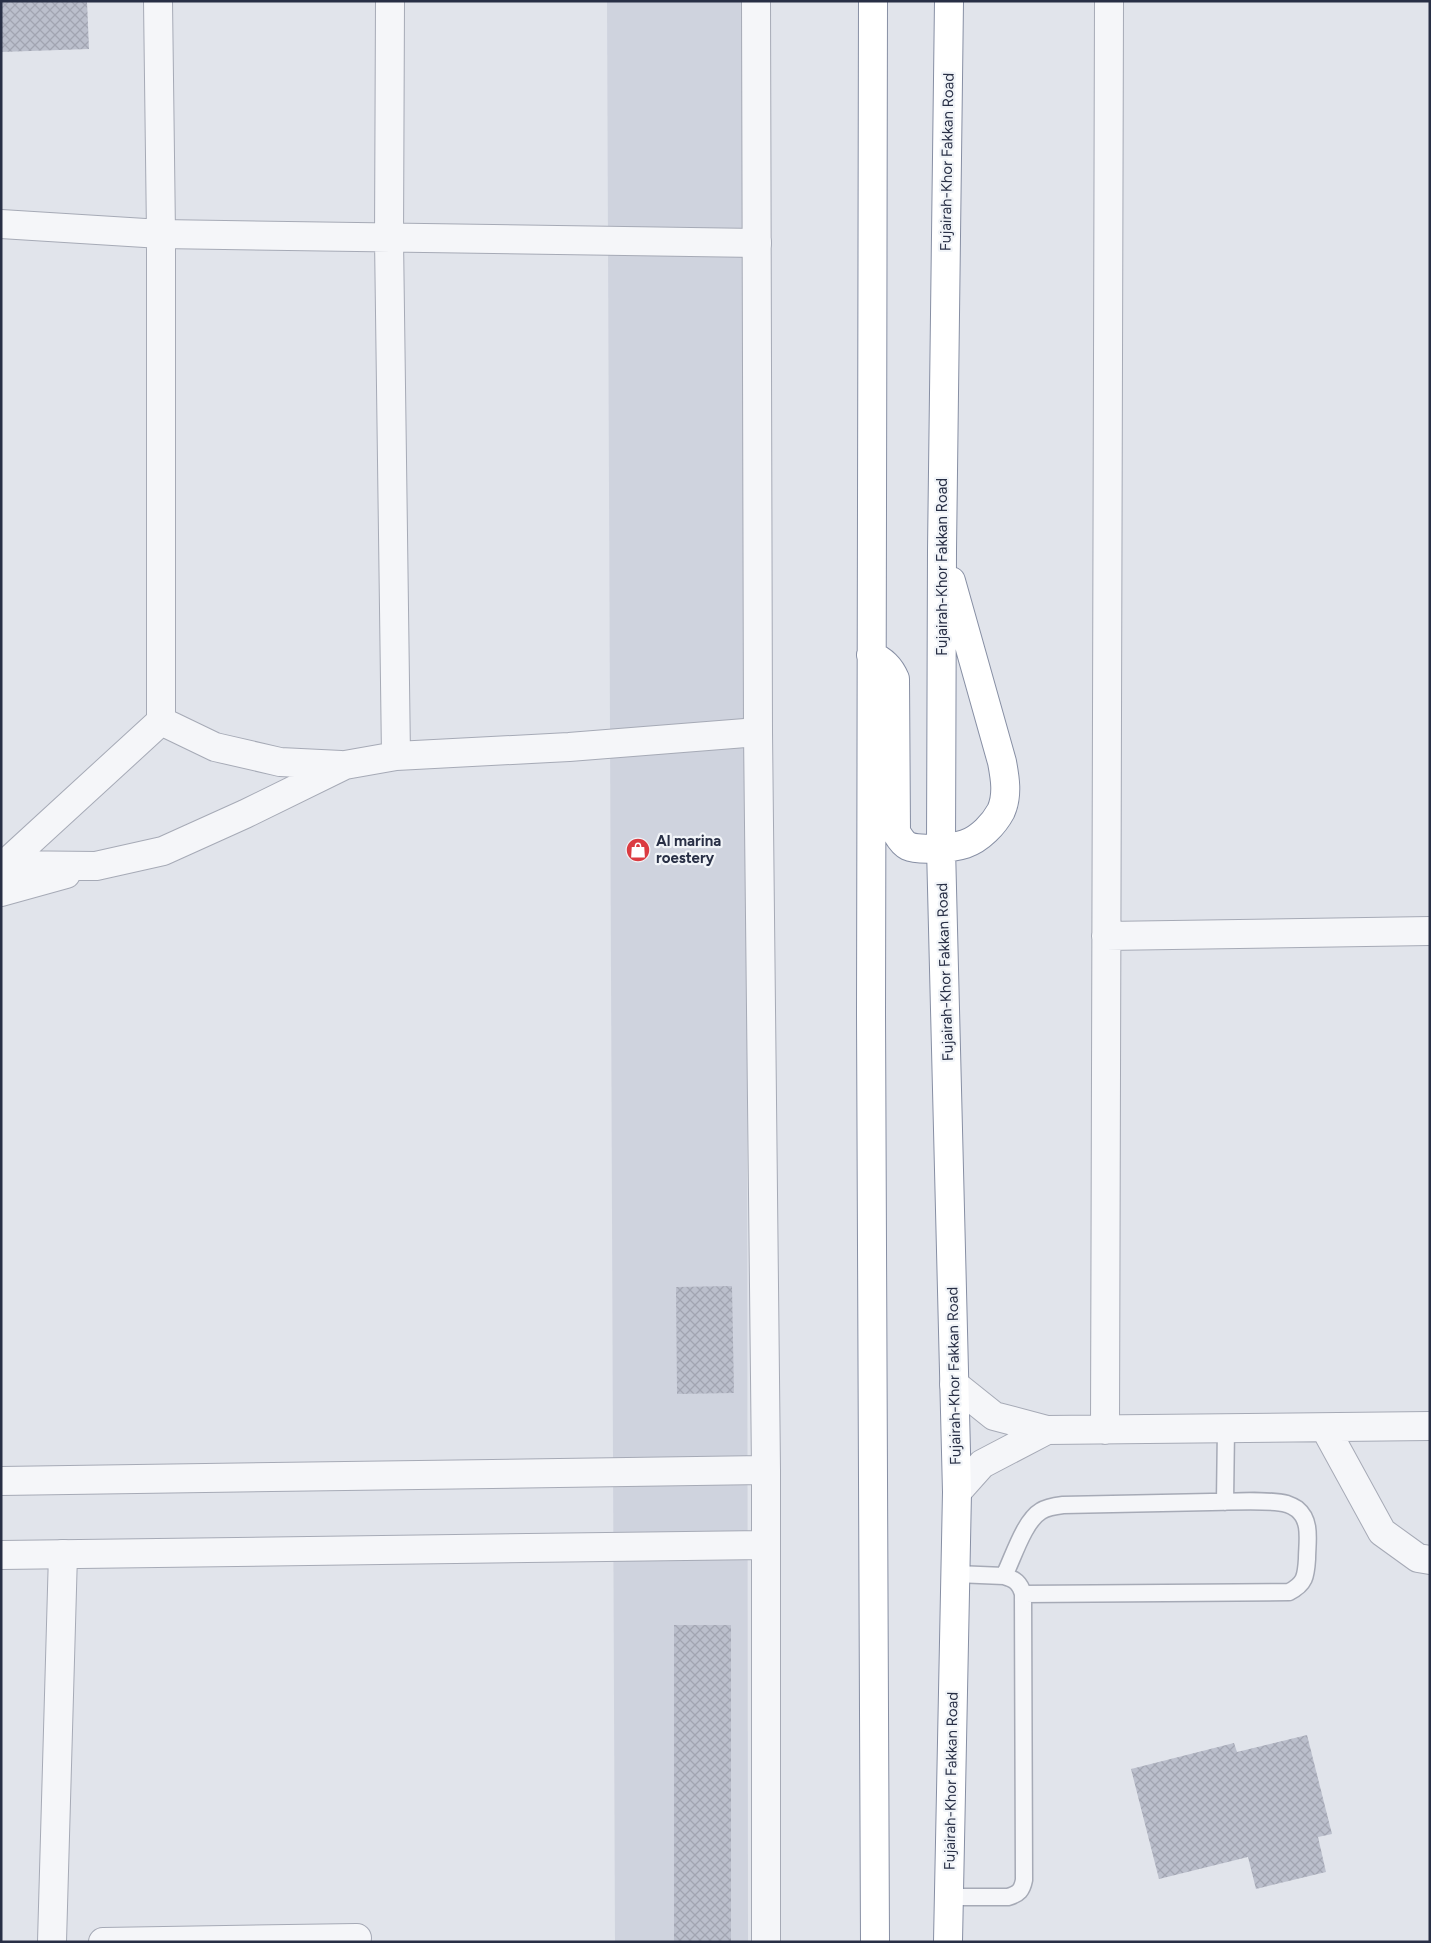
<svg xmlns="http://www.w3.org/2000/svg" width="1431" height="1943" font-family="Figtree,sans-serif">
<defs>
<pattern id="building-cross-hatch" width="8" height="8" patternUnits="userSpaceOnUse" patternTransform="scale(1.25)"><rect width="8" height="8" fill="#bbbfcc"/><path d="M0 0l8 8M0 8l8-8" fill="none" stroke="#a1a4b1"/></pattern>
</defs>
<rect width="100%" height="100%" fill="#e1e4eb"/>
<!-- built -->
<path fill="#cfd3de" d="M607,1H746L748,1942H615Z"/>
<!-- building -->
<path fill="url(#building-cross-hatch)" d="M1,1H87L89,49L1,52Z
M732,1286L734,1393L677,1394L676,1287Z
M674,1625H731V1942H674Z
M1307,1735L1332,1834L1318,1837L1326,1872L1256,1889L1248,1857L1159,1879L1131,1769L1234,1743L1237,1752Z"/>
<g fill="none" stroke-linecap="round" stroke-linejoin="round">
<!-- service casing -->
<g stroke="#a6aab6" stroke-width="19">
<path id="service" d="M1225,1502L1226,1428
M1004,1576C1013,1558 1024,1521 1041,1511C1047,1507 1055,1506 1063,1505C1112,1504 1162,1503 1211,1502C1230,1502 1269,1499 1287,1504C1290,1505 1294,1507 1297,1509C1312,1521 1307,1542 1307,1559C1306,1576 1305,1584 1289,1592L1023,1594
M949,1897H1008C1019,1894 1022,1890 1024,1880L1023,1594C1020,1583 1015,1579 1004,1576L956,1574"/>
</g>
<!-- minor casing -->
<g stroke="#a6aab6" stroke-width="30">
<path id="minor" d="M390,1L389,239L396,756
M1,224L161,234L757,243
M161,721L215,747L280,762L341,765
M1,865L96,866L163,851L245,814L345,765L396,756L569,747L758,732
M4,865L161,721V234L158,1
M1,892L66,874
M1106,936L1430,931
M954,1384L994,1416L1047,1430L1430,1426
M1325,1428L1382,1532L1418,1558L1430,1560
M1105,1430L1109,1
M957,1492L982,1464L1047,1430
M52,1942L63,1554
M103,1942L357,1938"/>
</g>
<!-- tertiary casing -->
<g stroke="#a6aab6" stroke-width="30">
<path id="tertiary" d="M756,1L758,732L766,1470V1942
M1,1481L766,1470
M1,1555L766,1545"/>
</g>
<!-- trunk casing -->
<g stroke="#878fa4" stroke-width="30">
<path id="trunk" d="M873,1L871,1014L875,1942
M871,655C883,661 890,667 895,679L896,832C899,837 902,843 908,846C919,851 953,848 965,844C980,839 994,824 1001,811C1008,795 1005,778 1002,762L951,581
M948,1942L957,1492L941,848L942,550L949,1"/>
</g>
<!-- service -->
<use href="#service" stroke="#f5f6f9" stroke-width="16"/>
<!-- minor -->
<use href="#minor" stroke="#f5f6f9" stroke-width="28"/>
<!-- tertiary -->
<use href="#tertiary" stroke="#f5f6f9" stroke-width="28"/>
<!-- trunk -->
<use href="#trunk" stroke="#fff" stroke-width="28"/>
</g>
<!-- icons -->
<defs>
<g id="shop-disc" transform="scale(1.25)"><circle r="9.5" fill="#db3b41" stroke="#f1f4f8"/><path d="M-5-2.5h2.3a2.7 3.5 0 0 1 5.4 0H5L5.5 6h-11ZM-1.5-2.5h3a1.5 2.3 0 0 0-3 0Z" fill="#fff"/></g>
</defs>
<g fill-rule="evenodd">
<use href="#shop-disc" x="638" y="850"/>
</g>
<g text-anchor="middle" stroke-width="4.5" stroke-linejoin="round" paint-order="stroke">
<!-- street labels -->
<g font-size="15" fill="#282f45" stroke="#f1f4f8">
<text transform="translate(947 162) rotate(-89)" y="5">Fujairah-Khor Fakkan Road</text>
<text transform="translate(942 567) rotate(-90)" y="5">Fujairah-Khor Fakkan Road</text>
<text transform="translate(945 972) rotate(-92)" y="5">Fujairah-Khor Fakkan Road</text>
<text transform="translate(954 1376) rotate(-91)" y="5">Fujairah-Khor Fakkan Road</text>
<text transform="translate(951 1781) rotate(-89)" y="5">Fujairah-Khor Fakkan Road</text>
</g>
<!-- poi labels -->
<g font-size="15" font-weight="bold" fill="#282f45" stroke="#f1f4f8" text-anchor="start">
<text x="656" y="846">Al marina<tspan x="656" dy="17">roestery</tspan></text>
</g>
</g>
<!-- border -->
<rect width="1431" height="1943" fill="none" stroke="#282f45" stroke-width="5"/>
</svg>
